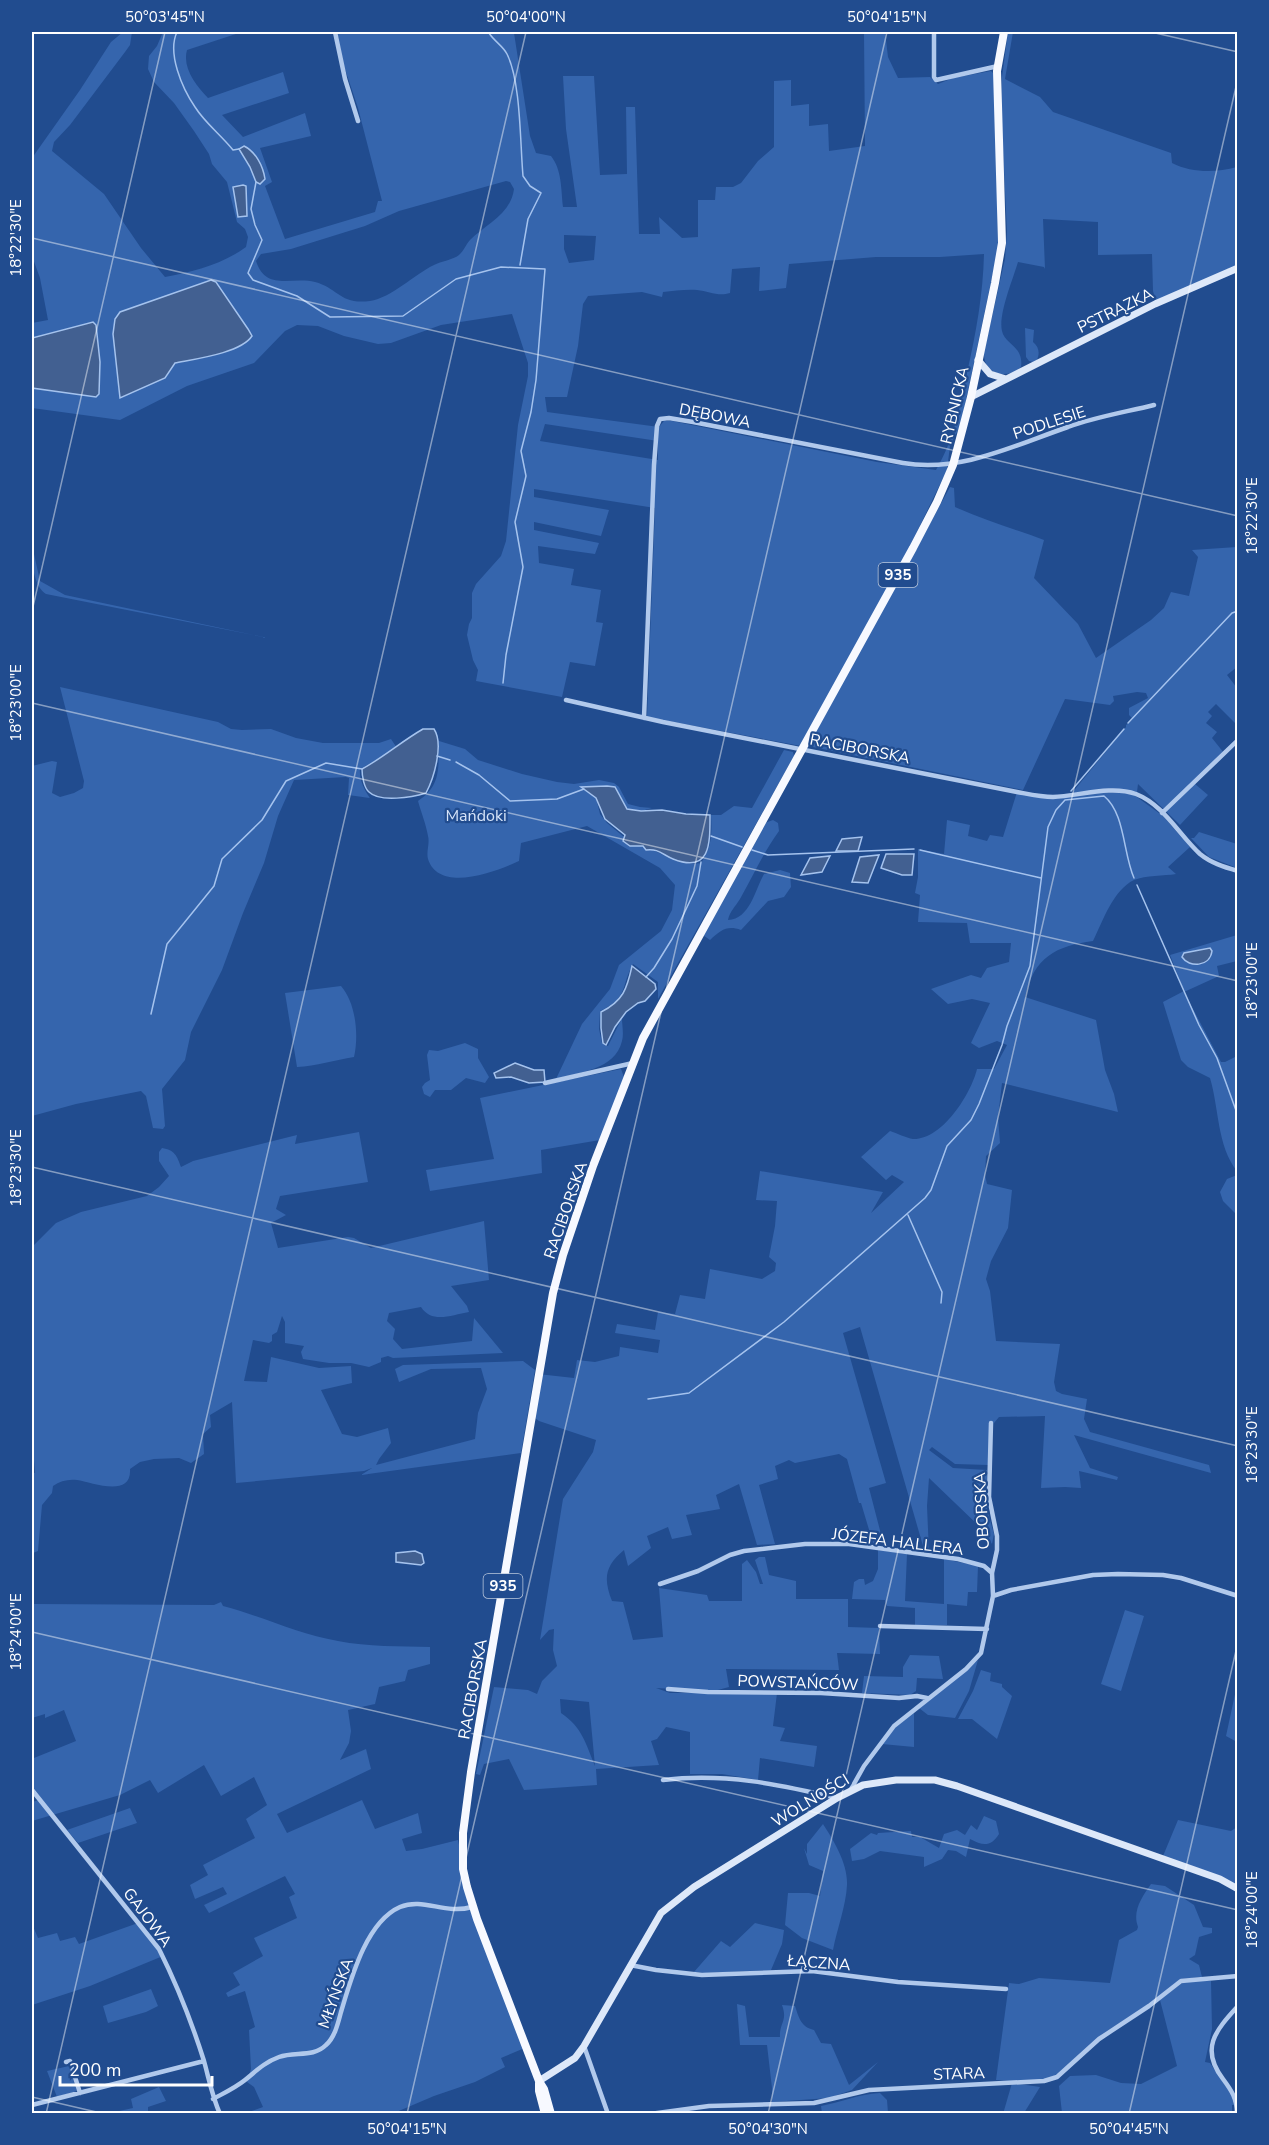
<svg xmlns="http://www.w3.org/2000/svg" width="1269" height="2145" font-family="'Nunito Sans',sans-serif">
<rect width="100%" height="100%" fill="#214c8f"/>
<!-- green -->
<path fill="#3565ad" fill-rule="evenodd" d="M123,32H132L130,45L125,52L70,125L54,142L52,151L104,194L141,248L165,277C193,272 223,264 246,247L248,237L245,229L237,222L227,182L212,164L209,154L194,131L174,103L154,82L148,69L149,56L157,46L163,32H242L187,50C182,68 196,85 208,98L283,72L289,93L222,115L243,137L305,113L311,136L260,148L272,182L265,186L285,239L375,212L378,201H382L358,108L344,66L337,32H484L485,34L514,33L530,136L536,153L551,156C562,170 561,189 563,207H577L566,129L563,76H594L600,175L627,174L626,107H635L639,234H660L659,217L682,238L698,237V200H715L716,187H733L741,183L758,161L774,147V81L791,80V106L809,104V126L828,124L829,151L865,146L864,32H885L888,57L898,78L930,77L938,84L953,78L991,71L995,75L998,249L961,424L950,446L947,470L910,546L801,746L647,717L655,508L534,489V497L609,510L601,536L534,522V530L599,543L595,554L538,546L539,563L574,569L571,585L601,590L596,622L603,623L595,666L570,662L562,697L476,681L478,670L473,660L467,635L469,624L472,618V593L476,584L501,556L506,541L518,425L528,376V363L512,314L441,325L391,343L378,344L344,336L318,326L297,325L285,331L254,363L187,386L120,420L32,408V323L48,320L40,278L32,256V158L80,90L111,42ZM506,181L510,182L514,189C511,214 486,224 470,240C466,244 464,251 459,255C453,260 441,261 434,265C415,274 391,298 370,301C340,305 338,288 315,282C292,276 266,292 256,261L261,254L291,249L365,226L399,211ZM564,235L596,236L594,260L569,263L564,249ZM984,254C983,295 976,333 967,373C960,407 954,440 936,470L877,462L672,421H664L659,427L547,412L545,397H567L578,346L583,304L588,296L642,292L662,297L663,292C674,291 686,289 697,290C709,291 718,297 730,293L732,269L760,267L759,291L786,288L789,264L876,257H940ZM238,314L248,329L236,348L175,363L165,378L120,398L113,334ZM545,424L658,441V460L540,441Z
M1008,32H1013L1005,79L1040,97L1053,112L1171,153L1172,163C1192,173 1215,173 1237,167V272L1157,306L1153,291L1152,254L1098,255V222L1043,219L1045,269L1044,267L1018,262C1013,279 998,315 1002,331C1005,345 1024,346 1021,367C1007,380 983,375 984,352L1005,259L1007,232L1001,107L1002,77Z
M1025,328L1034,330L1033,342C1039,347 1040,353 1037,360L1033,362L1029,361L1026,357Z
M950,487L954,488L955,507C984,520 1014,529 1044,540L1034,578L1078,624L1096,658L1151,620L1164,608L1171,592L1189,596L1198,557L1192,550L1237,547V667L1227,675L1237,688V725L1216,704L1208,712L1212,716L1206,723L1217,732L1212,738L1224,753L1195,784L1208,795L1180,825L1138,784L1137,792L1121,789L1072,793L1126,727V725L1133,719L1129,715V708L1148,698L1146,693L1137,692L1113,696L1114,701L1110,705L1065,699L1023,790L808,746Z
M32,545L40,581L65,595L268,638L46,594C33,586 31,559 32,545Z
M60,687L218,722L231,729L242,730L271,729L296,738L323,743H379L391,739L397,748L360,769C359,779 364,790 370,798L348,795L349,778L346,777L294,780L278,816L264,863L243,913L222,970L191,1032L185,1060L162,1089L165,1126L163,1129L153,1128L146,1096L141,1091L76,1104L32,1116V766L52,761L57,762L52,793L60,797L74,793L83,788L84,781Z
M439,741L465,749L478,760L522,774L557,782L574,784L599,780L614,783L619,787L628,804L640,807L652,808L641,811L627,809L615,787H582L596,798L600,814L607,823L624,837L622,841C634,850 635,843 645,847C667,854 675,867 701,863C712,848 712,833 711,815H721L734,806L752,808L784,750L793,752L794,756L658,999V982L633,964C620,988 629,997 600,1011L599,1029L602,1043L606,1046H608L622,1018C622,1025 624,1034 622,1041C615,1070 579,1072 556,1079L582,1024L610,989L619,965L661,931L672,910L675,885L660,868L587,826L521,843L519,861C498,871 439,894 428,859C426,852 430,843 428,836C426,824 421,812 418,801C442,785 438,767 439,741Z
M1017,792L1051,797L1098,793L1130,792L1163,816L1190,847L1168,867L1176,874C1164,876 1146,875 1134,880C1113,890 1103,921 1093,941C1056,946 1034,957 1025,997L1096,1020L1105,1070L1114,1094L1118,1112L1002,1083L998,1117L1000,1143L986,1156L985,1175L987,1184L1012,1190L1008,1228L991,1261L986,1279L990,1291L996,1341L1060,1344L1054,1382L1056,1391L1062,1394L1087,1399L1084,1419L1090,1432L1209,1465L1211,1473L1074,1435L1090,1468L1118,1477L1117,1480L1079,1471L1081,1488L1065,1487L1041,1488L1045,1416L999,1417L994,1423H990L988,1465L955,1464L932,1447L929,1450L953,1468L987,1470V1509L994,1534L992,1544L980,1527L929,1478L927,1506L929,1553H925L860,1327L843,1333L886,1483L869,1488L883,1542L873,1543L861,1503H859L847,1459L839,1454L795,1463L789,1460L775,1466L778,1479L759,1485L775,1544L757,1545L739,1484L716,1495L720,1509L686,1515L692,1535L672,1539L668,1527L647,1536L651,1548L628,1566L624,1550C605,1566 603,1578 612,1601L623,1602L633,1640L663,1637L659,1588L707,1595L709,1601H742V1564L747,1560L756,1572L760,1584H763L755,1560L759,1557H765L769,1575L796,1581V1599H848V1627L879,1628L880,1654L837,1653L839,1670L726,1669L729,1687L714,1691L656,1688L670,1693H777L773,1726L785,1728L780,1741L817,1746L814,1767L760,1758L758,1780L722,1774H690V1732L666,1727L657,1739L651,1741L659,1765L596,1769L597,1785L524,1790L509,1759L484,1764L480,1775L476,1774L494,1687L528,1690L537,1694L542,1681L557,1666L553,1650L554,1629L549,1630L540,1640L563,1499L593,1452L596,1440L539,1421L531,1415L538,1374L574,1378L577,1360L595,1362L619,1356L620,1347L658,1353L660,1340L615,1333L617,1324L655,1330L658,1312L675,1314L680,1295L705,1299L710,1269L762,1279L775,1271L776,1263L769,1257L775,1226L777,1201L756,1200L760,1171L883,1192L871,1213L904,1182L892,1175L886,1180L861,1157L890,1131C897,1133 906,1138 913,1139C942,1140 971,1094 977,1069H994L1007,1045L997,1041L979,1048L971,1043L990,1003L972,999L948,1004L931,989L971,975L981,978L987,968L1009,962L1011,943H970L967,923L918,922L920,895L915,893L918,877V849L944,854L947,820L970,825L968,836L987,841L990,835L1003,837ZM560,1699L589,1702L595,1766C586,1744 582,1727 561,1713Z
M773,820L778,823L779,831C763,853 753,876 740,899C735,907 730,911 728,920C750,919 755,890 764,874L780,870L790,873L791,887L784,897L768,901L741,930C727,925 721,930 710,940L700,933L759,825Z
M1199,832L1237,844V868L1209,857L1191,838H1194Z
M1237,935V961L1217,966L1219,976L1184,992L1221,1062H1225L1237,1056V1171C1217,1146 1219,1108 1210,1078L1188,1067L1181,1060L1163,1002L1184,991L1170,955Z
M341,986C356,1003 359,1036 354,1057C335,1060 316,1066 297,1067L285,993Z
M465,1043L478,1049V1058L489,1077L485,1083L466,1078L451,1090H435L430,1097L424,1094L422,1087L425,1083L430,1080L427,1055L429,1050L438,1051Z
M621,1069L624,1077L600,1140L541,1150L542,1173L430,1191L426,1170L494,1159L480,1098Z
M359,1132L368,1182L280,1196L276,1209L286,1215L271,1223L278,1248L348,1237L354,1238L371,1248L484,1221L489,1280L451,1286L467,1306L469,1312C451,1315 432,1324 421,1307L389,1313L387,1321L395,1329L393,1339L402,1349L472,1341L474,1318L503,1353L393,1358L388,1356L381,1358V1362L369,1367L351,1363H329L303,1359L301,1352L304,1346L285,1343V1322L282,1316L277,1332L272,1335V1341L269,1343L253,1340L244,1381L267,1382L271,1357L319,1368L351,1366L352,1383L321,1390L342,1434L357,1437L388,1428L391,1443L379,1459L376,1465L475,1439L478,1413L487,1389L481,1368L431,1369L399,1382L395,1369L403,1365L523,1361L535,1370L521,1453L361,1475L372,1468L364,1471L236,1483L232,1402L210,1415L211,1427L203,1434L204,1454L191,1463L179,1458L154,1459L140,1462L130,1469C132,1499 91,1482 77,1480C68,1479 60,1481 53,1486L52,1493L42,1505L38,1551L33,1553L32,1552V1472L35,1473L32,1436V1247L56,1223L81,1212L147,1196L159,1187L169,1176L159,1161V1152L162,1148C175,1150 177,1156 181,1167L193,1161L297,1135L295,1144Z
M1237,1175H1238L1237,1215L1223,1201L1220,1192L1227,1179Z
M878,1550L907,1554L905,1601L944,1604V1559L978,1566L977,1592H968L967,1606L947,1604V1625H915V1608L887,1606L885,1600L852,1599L854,1582L859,1579H864L865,1585L873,1581L878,1569Z
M221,1602L223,1606C262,1616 298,1634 338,1641C368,1647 400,1646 430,1647V1664L408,1670L405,1681L379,1687L375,1704L348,1710L351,1731L349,1743L340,1760L366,1749L371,1769L277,1814L287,1833L362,1800L375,1829L418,1813L422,1833L402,1839L406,1851L422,1849L458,1840L472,1907L527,2047L501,2058L505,2067L475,2082L434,2096L394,2113H246L263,2107L254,2087L247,2082L251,2069L249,2030L255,2027L245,1991L228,1997L226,1993L240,1985L233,1973L263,1956L254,1938L297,1918L289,1897L295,1894L285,1876L209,1913L204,1905L227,1894L223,1887L195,1899L190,1885L208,1875L203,1865L255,1838L246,1819L267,1805L254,1777L221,1796L204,1765L158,1793L150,1780L120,1795L32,1821V1802L39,1800L32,1790V1764L34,1763V1758L76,1741L64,1710L45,1718V1714L32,1718V1604L214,1605Z
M1125,1610L1144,1616L1121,1691L1101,1684Z
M910,1655L939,1656L943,1679L917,1678L916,1691L910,1695L862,1693L864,1676L903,1677V1667Z
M978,1660L969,1691L955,1718L928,1715L919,1708Z
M981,1670L991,1673L990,1681L1002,1684V1687L1012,1696L997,1739L972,1719H958L973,1691Z
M1237,1685V1742L1226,1736Z
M914,1713V1747L882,1744L896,1727Z
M130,1808L137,1823L78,1843L67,1830Z
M984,1816L996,1821L999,1834C991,1847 983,1846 970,1839L966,1857L956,1851L948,1850L942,1859L924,1867V1857L880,1851L864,1859L852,1861L850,1849L871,1833L877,1835L878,1833L911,1831L912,1837H920L939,1848L944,1834L957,1830L965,1835L971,1825L977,1830Z
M1178,1820L1231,1831L1237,1827V1886L1163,1856Z
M823,1824C834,1841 848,1864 847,1885C846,1906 837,1929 833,1950L802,1938L785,1925L788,1893H809L820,1896L823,1871L809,1865L804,1848L807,1854V1844Z
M1151,1884L1165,1886L1194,1905L1203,1927L1212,1928V1933L1199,1937L1195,1955L1189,1959L1199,1965L1202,1977L1181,1979L1147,2005L1101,2035L1056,2075L1039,2082L996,2080L1009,1983L1019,1984L1039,1978L1110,1983L1119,1940L1137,1930L1138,1927C1132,1911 1142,1897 1151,1884Z
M138,1923L163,1956L90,1986L32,2005V1924L38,1938L57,1933L60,1941L75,1937L79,1944Z
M755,1923L784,1930L782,1944L771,1970L706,1973L694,1972L721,1941L730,1947Z
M1191,1981H1211L1212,2029L1205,2062L1210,2063L1231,2093L1234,2105H1232V2113H1062L1059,2086L1070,2076L1096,2075L1121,2083L1141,2084L1177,2066L1160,2000L1182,1983Z
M151,1989L158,2006L146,2012L108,2023L103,2006Z
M737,2004L745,2006L749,2037H780C779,2023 788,2021 782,2005L795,2006C799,2018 801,2027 814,2030L821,2043L831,2044L849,2085L878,2062L852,2090L829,2098L772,2102V2088L767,2045H740Z
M69,2066L77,2091L57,2097L47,2071Z
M1012,2083L1040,2087L1024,2113L1003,2114Z
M159,2087L166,2101L148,2107V2113H110L133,2108L131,2099Z
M880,2093L887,2100L888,2113H822L821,2106C842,2102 858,2094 880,2093Z"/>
<!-- water -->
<path fill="#426091" stroke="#a5c3ee" stroke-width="1.5" d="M244,146C256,152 263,166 265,179L260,184L256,182L250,167L239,149Z
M243,185L246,186L247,216L238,217L233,187Z
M211,280L216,282L248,329L252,336C241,353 195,359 175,363L165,378L120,398L113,334L115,319L120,312Z
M93,322L96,325L100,362L99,394L96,397L32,388V338Z
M423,729H434C444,744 434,778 426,793C413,797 380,803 369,792C364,788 362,776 362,769C384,757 402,741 423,729Z
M607,786L615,787L627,809L641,811L662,810L686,814L710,815C710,843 711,874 673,859C663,855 658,848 646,850L643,846H630L623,841L625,835L605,819L596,798L581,787Z
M862,837L858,851H836L842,839Z
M886,854H914L912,875H902L881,868Z
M879,855L868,883L852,882L860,857Z
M830,856L822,872L801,875L810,858Z
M1210,948L1212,951C1210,967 1189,968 1182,957L1184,953Z
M632,966L655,984L656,989L645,1001L638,1003L626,1012L615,1027L606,1045L603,1043L601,1028V1012C623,1001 627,989 632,966Z
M515,1063L534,1070H544L545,1082L529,1083L511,1077L496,1078L494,1073Z
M415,1551L422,1554L424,1563L421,1565L396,1562V1553Z"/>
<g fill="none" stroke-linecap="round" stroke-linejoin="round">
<!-- stream -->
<path stroke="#a5c3ee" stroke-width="1.5" d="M177,32C167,53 182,88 195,107C205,123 221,135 233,150L239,149
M489,33C494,41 503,46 507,54C521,82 520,143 523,176L530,186L541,193L528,219L520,265
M256,182L251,209L255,225L262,240L248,273L253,280L297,296L330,317L403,316L456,279L501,267L545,269L536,380L531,412L521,451L526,476L515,522L523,567L506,655L503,683
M1128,723L1232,613L1238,611
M437,756L450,760
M456,762L479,775L510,801L557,799L584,789
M1071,791L1124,729
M711,836L742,847
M752,850L768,855L914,849
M920,850L1041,878
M1137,885L1199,1025L1217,1058L1238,1116
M646,977L654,968L672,939L697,886L701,862
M151,1014L167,944L214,886L222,859L262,820L286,781L326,763L362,769
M908,1215L942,1292L941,1303
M648,1399L689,1393L784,1322L925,1198L931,1190L947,1146L971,1120L979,1104L1002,1045L1007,1026L1030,966L1048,827L1056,810L1065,800L1104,796C1125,813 1123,853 1134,878"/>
<!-- street -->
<path stroke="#b1c9ec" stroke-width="4.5" d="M335,32L345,79L358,121
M934,32V77L936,80L998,66
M566,700L663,722L1017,792C1028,794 1041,797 1053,797C1079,796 1111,785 1136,794C1164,805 1179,835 1200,854C1211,863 1224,867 1238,871
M644,718L654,465L657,426L660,419L669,418L693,422L903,463C961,473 1015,445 1068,427C1095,417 1126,412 1154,405
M1162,813L1238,740
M545,1083L633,1063
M660,1584L698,1571L730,1555L744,1551L805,1544H849L958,1559L984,1566L992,1573
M993,1596L1011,1590L1093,1575L1118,1574L1163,1575L1181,1578L1238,1596
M880,1626L987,1629
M668,1689L708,1692L821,1693L899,1698L917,1696L927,1698
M663,1780C725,1773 778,1784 837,1798
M32,1790L159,1949C177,1985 192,2023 204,2061C209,2079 212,2096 220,2114
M850,1791L864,1766L894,1726L966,1669L981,1653L993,1596L992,1573L997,1550V1536L989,1497L991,1423
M630,1965L656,1970L702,1975L812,1971L898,1982L1006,1989
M584,2046L608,2114
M66,2062L70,2061L80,2093
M213,2099C224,2093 235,2088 245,2080C256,2071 265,2062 279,2057C295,2051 313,2058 326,2045C335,2037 338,2023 341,2012C351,1979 366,1922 400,1907C424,1897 444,1915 472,1907
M32,2105L204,2061
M650,2114L709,2106L814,2103L869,2090L1044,2081L1057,2077L1099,2039L1149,2006L1181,1981L1238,1976
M1237,2114C1237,2099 1232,2091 1223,2079C1200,2049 1215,2031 1238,2006"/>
<!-- secondary -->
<path stroke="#dde8f9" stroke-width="7" d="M978,360L990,374L1006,379
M971,397L1155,304L1238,268
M539,2081L575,2058L584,2046L661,1913L694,1887L837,1798L863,1785L896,1780H935L957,1786L1220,1879L1238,1889"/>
<!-- primary -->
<path stroke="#f7f9ff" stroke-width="8" d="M539,2083V2091L545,2114
M551,2114L544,2089L539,2081L477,1919L467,1887L463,1869V1833L471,1772L553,1293L563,1255L593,1166L643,1038L913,548L937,502L953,465L971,397L995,283L1002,243L997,71L1004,32"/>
</g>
<!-- ticks -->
<path fill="none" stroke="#fff" stroke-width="1.5" stroke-opacity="0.45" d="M1151,32L1238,52M32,238L1238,516M32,611L165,32M32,703L1238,981M32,1167L1238,1446M32,1632L1238,1910M32,2097L105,2114M46,2114L526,32M407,2114L887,32M768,2114L1238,78M1129,2114L1238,1642"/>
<g text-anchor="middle" stroke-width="4.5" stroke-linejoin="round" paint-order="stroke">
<!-- shield labels -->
<g fill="#214c8f" stroke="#bcc9dd" stroke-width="1.5">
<rect x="878.5" y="563" width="39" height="24" rx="4.5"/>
<rect x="483.5" y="1574" width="39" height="24" rx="4.5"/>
</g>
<g font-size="15" font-weight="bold" fill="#fff">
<text x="898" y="580">935</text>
<text x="503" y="1591">935</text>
</g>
<!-- street labels -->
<g font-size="16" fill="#fff" stroke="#214c8f">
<text transform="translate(1115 310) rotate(-26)" y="6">PSTRĄZKA</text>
<text transform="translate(954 405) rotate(-77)" y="6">RYBNICKA</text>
<text transform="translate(715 415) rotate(11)" y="6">DĘBOWA</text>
<text transform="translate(1049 422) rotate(-18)" y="6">PODLESIE</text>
<text transform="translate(860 748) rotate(11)" y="6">RACIBORSKA</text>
<text transform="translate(565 1210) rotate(-71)" y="6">RACIBORSKA</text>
<text transform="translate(981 1511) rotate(-93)" y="6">OBORSKA</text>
<text transform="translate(898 1541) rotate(7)" y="6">JÓZEFA HALLERA</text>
<text transform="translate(798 1682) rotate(2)" y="6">POWSTAŃCÓW</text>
<text transform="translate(472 1689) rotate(-80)" y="6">RACIBORSKA</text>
<text transform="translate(810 1800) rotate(-31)" y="6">WOLNOŚCI</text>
<text transform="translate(148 1917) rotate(53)" y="6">GAJOWA</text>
<text transform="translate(819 1962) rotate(4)" y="6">ŁĄCZNA</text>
<text transform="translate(335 1993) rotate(-70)" y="6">MŁYŃSKA</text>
<text transform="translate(959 2073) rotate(-2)" y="6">STARA</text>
</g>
<!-- park labels -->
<g font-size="16" fill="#d6e4f9" stroke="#214c8f">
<text x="476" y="821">Mańdoki</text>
</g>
</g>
<!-- border -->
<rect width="1269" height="2145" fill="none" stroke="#214c8f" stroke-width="66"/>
<!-- scale -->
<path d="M60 2076v9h152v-9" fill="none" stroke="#ffffff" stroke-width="3"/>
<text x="69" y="2076" font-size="18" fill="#ffffff" stroke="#214c8f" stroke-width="4.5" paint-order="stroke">200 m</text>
<rect x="33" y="33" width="1203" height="2079" fill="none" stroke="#fff" stroke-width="2"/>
<g font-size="15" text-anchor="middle" fill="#fff">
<text x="165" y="22">50°03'45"N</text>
<text x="526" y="22">50°04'00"N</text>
<text x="887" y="22">50°04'15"N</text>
<text transform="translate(16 238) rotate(-90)" y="5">18°22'30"E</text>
<text transform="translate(1252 516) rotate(-90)" y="5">18°22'30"E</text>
<text transform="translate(16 703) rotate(-90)" y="5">18°23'00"E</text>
<text transform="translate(1252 981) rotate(-90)" y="5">18°23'00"E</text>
<text transform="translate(16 1168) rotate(-90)" y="5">18°23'30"E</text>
<text transform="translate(1252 1445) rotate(-90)" y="5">18°23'30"E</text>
<text transform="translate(16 1632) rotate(-90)" y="5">18°24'00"E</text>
<text transform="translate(1252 1910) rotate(-90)" y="5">18°24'00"E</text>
<text x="407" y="2134">50°04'15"N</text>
<text x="768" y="2134">50°04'30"N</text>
<text x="1129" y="2134">50°04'45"N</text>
</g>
</svg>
